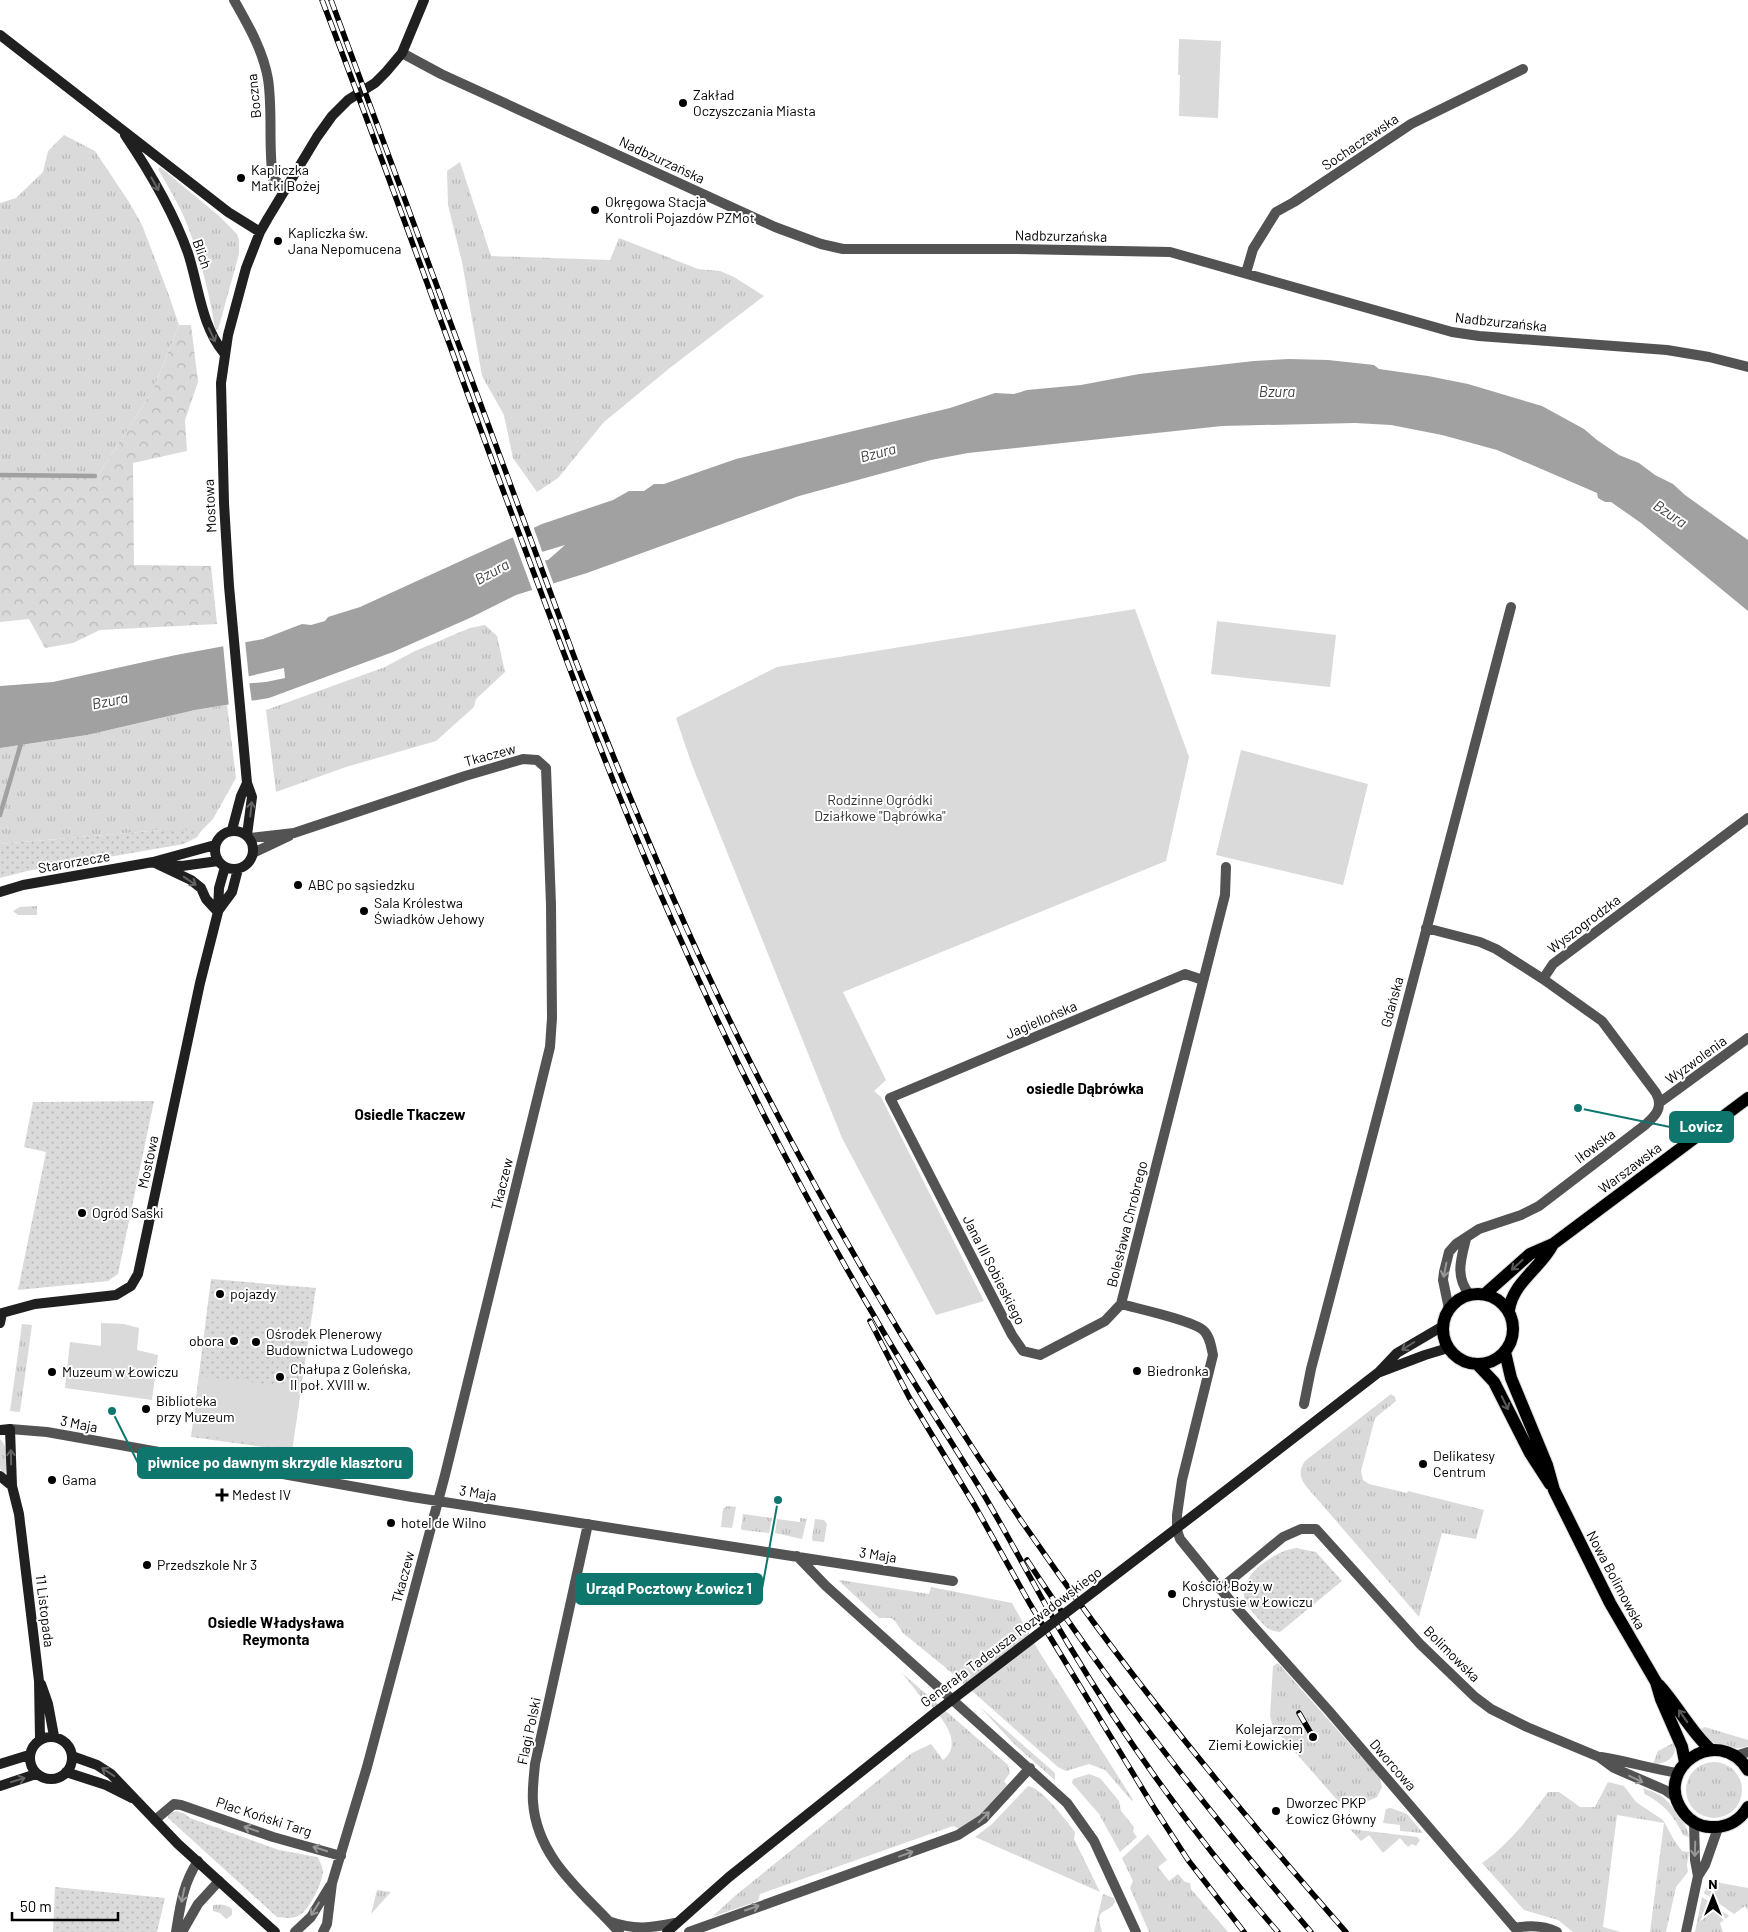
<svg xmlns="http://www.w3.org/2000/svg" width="1748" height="1932" font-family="Barlow,sans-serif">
<defs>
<pattern id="grass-tufts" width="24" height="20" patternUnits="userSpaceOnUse" patternTransform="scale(1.25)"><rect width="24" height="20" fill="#dadada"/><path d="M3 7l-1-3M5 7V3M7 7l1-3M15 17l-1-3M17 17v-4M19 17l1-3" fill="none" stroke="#b9b9b9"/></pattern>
<pattern id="forest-crowns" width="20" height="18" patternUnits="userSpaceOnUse" patternTransform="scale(1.25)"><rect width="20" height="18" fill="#dadada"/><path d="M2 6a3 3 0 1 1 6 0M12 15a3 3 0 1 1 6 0" fill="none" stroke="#b9b9b9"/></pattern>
<pattern id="park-dots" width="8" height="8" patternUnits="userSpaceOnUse" patternTransform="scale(1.25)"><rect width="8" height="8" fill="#dadada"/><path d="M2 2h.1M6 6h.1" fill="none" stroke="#b9b9b9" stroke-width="1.8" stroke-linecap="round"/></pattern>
</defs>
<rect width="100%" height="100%" fill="#fff"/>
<!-- grass -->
<path fill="url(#grass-tufts)" d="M64,135L95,151L129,202L142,225L167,290L179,325L153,390L97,477L0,474V203L16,198L43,172L48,151Z
M460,162L491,256L610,260L619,238L698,269L720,271L734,277L764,296L671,367L604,422L558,478L537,492L513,458L504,415L482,376L462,262L448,205L447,171Z
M160,167L218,215L237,234L239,240V254L218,330L215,329C209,290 199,253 184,217C177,201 167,185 158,169Z
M485,625L497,636L505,672L476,699L474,707L436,741L346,767L276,792L266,710L385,667L415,651L470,628Z
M227,705L236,778L213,819L202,830H162L0,844V748L87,735L195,710Z
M37,906V915H18L13,911L20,907Z
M22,1324L32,1325L20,1412L10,1411Z
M1391,1394L1395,1397L1396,1401L1375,1418L1361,1471L1363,1480L1369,1484L1407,1493L1408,1491L1484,1510L1476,1539L1442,1533L1419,1617L1312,1493C1302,1482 1296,1474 1305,1461Z
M0,1439C9,1447 7,1463 5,1475L0,1468Z
M727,1506L736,1507L732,1528L721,1527L723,1509Z
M743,1514L772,1518L769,1533L742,1530L741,1528Z
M800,1518L807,1519L802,1539L775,1533L777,1519L800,1522Z
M815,1519L824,1520L827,1524L824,1542L813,1541L812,1538Z
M840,1580L929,1594L931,1587L1012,1603L1040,1653L1133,1800L1132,1801L1105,1770L1089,1764L1066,1771L1058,1767L946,1668L903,1633L895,1621L891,1618H879L839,1581Z
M1278,1663L1380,1778L1382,1787L1377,1797C1365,1803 1350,1808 1338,1801L1273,1727L1270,1716L1273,1666Z
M902,1673L1008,1765L1010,1773L1004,1781L1007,1785L979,1816L960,1829L953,1826L760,1894L758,1901L712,1917L736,1895L912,1753L931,1744L943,1760C967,1741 936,1712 923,1696L921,1697Z
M980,1707L1055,1773V1780L1015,1745Z
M1705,1727L1748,1740V1746C1737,1750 1721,1749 1711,1742C1707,1740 1703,1734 1699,1730Z
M1675,1742C1677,1757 1668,1764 1653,1764L1658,1751Z
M1686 1790a28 28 0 1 1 56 0a28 28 0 1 1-56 0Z
M1089,1774L1100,1778L1119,1801L1121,1811L1134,1827L1133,1832L1137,1837L1120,1852L1099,1814L1072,1783L1073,1779Z
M1608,1782L1624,1786L1636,1802L1663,1820L1674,1840L1682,1851L1689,1852L1687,1865L1688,1872L1676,1887L1666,1932H1650L1664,1823L1617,1815L1603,1927L1621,1932H1573L1558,1920L1524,1910L1482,1863C1509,1844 1528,1819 1548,1792H1559L1580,1807H1595Z
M1028,1786C1042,1788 1066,1820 1075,1832L1074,1839L1100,1892L975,1837L992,1824Z
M1643,1788C1664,1796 1665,1797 1678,1815C1683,1823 1688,1828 1689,1837L1683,1835C1674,1815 1663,1804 1645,1794Z
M1391,1808L1407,1814L1423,1833L1400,1831V1825L1383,1823L1386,1809Z
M1350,1829L1417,1837L1420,1840L1416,1846L1412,1844L1408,1847L1400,1838L1383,1853L1369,1835L1361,1841Z
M1148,1834L1167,1860L1158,1867L1169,1881L1178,1874L1185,1882L1190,1883L1191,1889L1228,1932H1149L1130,1888L1133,1881L1122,1858Z
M1710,1881L1748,1888V1910L1745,1906L1734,1914L1704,1893Z
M377,1890L391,1892L371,1914Z
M1103,1894L1114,1898L1115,1902C1107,1916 1094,1905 1102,1932H1094Z
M1702,1897L1729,1916L1720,1923L1723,1932H1695Z
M213,1905C221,1904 226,1904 232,1909V1915L226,1919L220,1913L213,1911Z"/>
<!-- forest -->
<path fill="url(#forest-crowns)" d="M179,325H191L198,382L185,420L187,451L133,463L134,565L211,566L217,624L100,630L73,643L45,648L29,619L0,622V474L97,477L153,390Z"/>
<!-- park -->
<path fill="url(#park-dots)" d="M162,830H202L197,837L184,844L27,871L0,878V844Z
M154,1101L118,1274L108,1281L18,1290L46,1152L24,1147L33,1102Z
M211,1279L316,1288L292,1451L191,1437Z
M1296,1548L1316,1552L1342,1581L1280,1632C1266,1630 1265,1626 1256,1616C1251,1610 1245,1604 1244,1596C1240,1574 1277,1550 1296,1548Z
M176,1811L185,1814L190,1818L279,1850L317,1857C320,1861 322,1866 323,1871C323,1882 309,1910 300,1915C293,1919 284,1918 277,1917L168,1818V1815Z
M55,1887L165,1898L157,1932H53Z"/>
<!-- garden -->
<path fill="#dadada" d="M1179,39L1221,41L1218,118L1179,116L1180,75H1178Z
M1135,609L1189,757L1166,861L843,992L886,1080L874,1091L881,1097L984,1301L936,1315L842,1138L692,765L676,718L777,667Z
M1217,621L1336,635L1330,687L1211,674Z
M1241,750L1368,784L1343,885L1216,855Z
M101,1323L124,1324L139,1328L137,1350L158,1355L152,1400L65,1388L70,1342L101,1346Z
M200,1376L301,1388L292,1448L192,1434Z"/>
<!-- water -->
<path fill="#a1a1a1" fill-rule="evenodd" d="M1289,359L1328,360L1374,365L1379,369L1428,376L1468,384L1542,406L1584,429L1597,440L1619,455L1639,463L1655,475L1673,484L1685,495L1748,540V611L1641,523L1611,502H1605L1598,498L1597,493L1497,450L1442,435L1391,425L1355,423L1222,426L968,453L931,460L799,496L587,573L516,595L472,617L393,652L269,698L195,710L87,735L0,748V686L53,682L176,655L263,639L302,624L311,625L325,621L328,617L360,607L542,524L613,500L629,491H644L654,484H664L736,459L950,408L995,393L1014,394L1027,390L1081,385L1139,374L1254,361ZM565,545L548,560L522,563L532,555ZM284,668L285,678L266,682L230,685L246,677Z"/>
<!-- pier -->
<path fill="#fff" d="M533,526L543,554L530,559L544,558L554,585L533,592L512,535Z
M245,640L249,679L243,681H249L252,703L229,708L223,644Z"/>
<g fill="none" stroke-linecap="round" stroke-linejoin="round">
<!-- stream -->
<path stroke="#a1a1a1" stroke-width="4.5" d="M0,475L95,476
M0,815L22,740"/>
<!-- primary casing -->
<g stroke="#dbdbdb" stroke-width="14">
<path id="primary" d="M1443 1329a35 35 0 1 1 70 0a35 35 0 1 1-70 0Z
M1485,1294L1530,1254L1553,1244L1748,1098
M1509,1310C1513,1282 1541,1268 1553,1244
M1505,1352L1511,1378L1547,1465L1554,1490L1610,1603L1656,1682L1661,1699L1682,1747L1685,1762
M1477,1364L1494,1382L1530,1453L1550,1484
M1659,1685C1678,1706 1690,1731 1711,1750
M1748,1770C1718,1722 1650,1770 1684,1813C1690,1821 1700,1827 1710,1827C1726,1828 1739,1822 1748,1807"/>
</g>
<!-- street -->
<path stroke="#535353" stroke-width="10" d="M234,0C248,25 263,50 268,79C273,112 268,146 273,179L286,188
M402,53L441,74L775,227L821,244L843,249H1017L1170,252L1452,332L1479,336L1667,350L1709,357L1748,367
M1246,273L1253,249L1276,212L1294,202L1411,124L1523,69
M250,838L294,833L465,776L523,759L537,760L546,768L551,905L552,1018L550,1047L445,1475L367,1767L332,1883L327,1924L323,1932
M253,853L289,836
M1226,867L1225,895L1121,1304C1139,1309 1191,1320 1203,1330C1210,1336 1211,1346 1213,1355L1182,1480L1177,1515V1530L1180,1539L1228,1598L1329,1711L1515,1928C1530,1925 1543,1925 1557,1932
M1426,928L1480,942L1496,949L1543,979L1553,964L1748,818
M1659,1103L1748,1038
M1466,1239C1461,1259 1455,1276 1469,1294
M1121,1304L1105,1321L1040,1355L1023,1351L1012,1335L890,1098L1185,974L1203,980
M1449,1309L1443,1280L1444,1272L1449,1252L1456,1244L1479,1229L1521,1215L1539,1206L1645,1125C1655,1116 1664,1108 1656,1093L1602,1021L1543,979
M1304,1404L1311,1369L1511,607
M10,1429L47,1432L412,1497L953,1581
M588,1524L535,1764C534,1776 532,1789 533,1802C537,1859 583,1892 619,1932
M797,1556L826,1586L1067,1803L1094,1841L1136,1932
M1220,1589L1283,1537L1301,1529H1316L1420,1644L1475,1697L1491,1709L1527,1727L1599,1757L1614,1768L1665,1790L1675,1797
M1735,1756L1748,1752
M1601,1757C1627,1761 1652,1769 1678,1773
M155,1820L174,1804L181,1805L273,1837L341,1856
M1694,1822L1695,1860L1698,1876
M611,1922C633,1930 652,1928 675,1923
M176,1932C180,1907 183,1883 198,1861
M182,1932L198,1904L219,1881
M295,1932L311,1917L330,1886
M689,1932L958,1835L983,1819L1030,1768
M1686,1932L1698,1876L1705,1865L1718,1828"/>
<!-- secondary -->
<path stroke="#202020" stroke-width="10" d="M0,35L228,212L260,232
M125,135C150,172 173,211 188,253C199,287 201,325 224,353
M232,830L241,796L247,783
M215 850a19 19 0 1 1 38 0a19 19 0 1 1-38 0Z
M247,835L252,797L247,783L229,586L224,503L221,383L228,335L246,268L260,232L268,218L317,137L332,116L348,100L375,83L386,72L402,53L424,0
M153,862L191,880L201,888L206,899L218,912
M164,864L182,866L218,861
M0,892L23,885L153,862L215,845
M218,911L232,892L238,869
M0,1323L2,1313L35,1304L116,1295L131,1286L138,1274L200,983L218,912L219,888L225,867
M1380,1372L1425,1355L1448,1348
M0,1430L10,1429L12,1486L19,1514L39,1681L40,1738
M0,1476L12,1486
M1207,1505L1379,1372L1397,1353L1443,1326
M41,1684L48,1704L54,1736
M30 1758a21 21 0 1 1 42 0a21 21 0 1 1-42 0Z
M72,1756L97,1765L111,1774L178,1844L275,1932
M0,1764L29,1755
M66,1772L106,1785L132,1798
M0,1786L36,1774
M667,1932L729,1877L936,1712"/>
<!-- primary -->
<use href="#primary" stroke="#000" stroke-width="12"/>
<!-- rail casing -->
<g stroke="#000" stroke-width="5.5">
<path id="rail" d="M322,0C392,183 457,368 526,552C574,681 622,810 679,936C736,1065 801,1192 873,1314C907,1374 945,1431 981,1490C1011,1540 1037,1592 1067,1642C1128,1744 1199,1842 1278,1932
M331,0L575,659C632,807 693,952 766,1093C861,1277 971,1456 1094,1623C1173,1730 1258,1832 1346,1932
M870,1321L909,1397L975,1506L1030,1604L1151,1803L1188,1860L1244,1932
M1027,1560C1112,1690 1210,1813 1311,1932
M1299,1713L1313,1737"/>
</g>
<!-- rail -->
<use href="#rail" stroke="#fff" stroke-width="4" stroke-dasharray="11" stroke-linecap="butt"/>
<!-- secondary-bridge -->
<path stroke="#202020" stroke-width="10" d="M936,1712L1207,1505"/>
</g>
<!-- one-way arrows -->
<defs><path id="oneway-shaft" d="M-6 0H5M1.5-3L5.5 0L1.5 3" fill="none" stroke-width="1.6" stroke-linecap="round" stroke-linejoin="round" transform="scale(1.25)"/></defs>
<g stroke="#636363">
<use href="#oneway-shaft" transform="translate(155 184) rotate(61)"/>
<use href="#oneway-shaft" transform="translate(212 335) rotate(65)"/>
<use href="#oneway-shaft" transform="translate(251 809) rotate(-84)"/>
<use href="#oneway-shaft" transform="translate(190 881) rotate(34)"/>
<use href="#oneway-shaft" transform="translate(1408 1346) rotate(148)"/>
<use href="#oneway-shaft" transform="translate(11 1457) rotate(-91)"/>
<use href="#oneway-shaft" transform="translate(108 1772) rotate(-147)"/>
<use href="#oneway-shaft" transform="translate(18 1780) rotate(-18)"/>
</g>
<g stroke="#595959">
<use href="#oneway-shaft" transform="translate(1517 1265) rotate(138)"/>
<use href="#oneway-shaft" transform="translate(1505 1403) rotate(64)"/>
<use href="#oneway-shaft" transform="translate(1683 1716) rotate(-125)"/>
</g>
<g stroke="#989898">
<use href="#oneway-shaft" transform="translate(1445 1270) rotate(101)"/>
<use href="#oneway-shaft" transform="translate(1636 1779) rotate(25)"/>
<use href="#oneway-shaft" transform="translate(984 1817) rotate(-44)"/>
<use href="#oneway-shaft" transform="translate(251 1829) rotate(-161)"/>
<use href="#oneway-shaft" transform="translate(320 1849) rotate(-162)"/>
<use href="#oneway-shaft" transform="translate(1695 1849) rotate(92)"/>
<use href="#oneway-shaft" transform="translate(906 1854) rotate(-20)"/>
<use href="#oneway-shaft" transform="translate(183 1895) rotate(102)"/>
<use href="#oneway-shaft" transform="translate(752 1908) rotate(-19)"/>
<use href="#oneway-shaft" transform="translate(315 1909) rotate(122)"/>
</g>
<!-- markers -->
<g fill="#000" stroke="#fff" stroke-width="2">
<circle cx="683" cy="103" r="5"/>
<circle cx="241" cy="178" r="5"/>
<circle cx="595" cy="210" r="5"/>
<circle cx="278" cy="241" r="5"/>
<circle cx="298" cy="885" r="5"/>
<circle cx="364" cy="911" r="5"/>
<circle cx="82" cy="1213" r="5"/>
<circle cx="220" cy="1294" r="5"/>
<circle cx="234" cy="1341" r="5"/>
<circle cx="256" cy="1342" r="5"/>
<circle cx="1137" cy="1371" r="5"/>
<circle cx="52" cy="1372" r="5"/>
<circle cx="280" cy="1377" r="5"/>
<circle cx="146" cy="1409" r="5"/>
<circle cx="1423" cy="1464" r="5"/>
<circle cx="52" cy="1480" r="5"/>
<path d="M219.5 1487.5h5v5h5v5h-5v5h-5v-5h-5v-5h5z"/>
<circle cx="391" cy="1523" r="5"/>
<circle cx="147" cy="1565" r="5"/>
<circle cx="1172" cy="1594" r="5"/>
<circle cx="1313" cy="1737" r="5"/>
<circle cx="1276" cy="1811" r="5"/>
</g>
<g text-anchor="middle" stroke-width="4" stroke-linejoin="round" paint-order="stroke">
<!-- poi labels -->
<g font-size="14" fill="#000" stroke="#fff" text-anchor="start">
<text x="693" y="100">Zakład<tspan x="693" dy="16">Oczyszczania Miasta</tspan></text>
<text x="251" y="175">Kapliczka<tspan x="251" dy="16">Matki Bożej</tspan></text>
<text x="605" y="207">Okręgowa Stacja<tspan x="605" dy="16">Kontroli Pojazdów PZMot</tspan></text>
<text x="288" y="238">Kapliczka św.<tspan x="288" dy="16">Jana Nepomucena</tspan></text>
<text x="308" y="890">ABC po sąsiedzku</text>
<text x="374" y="908">Sala Królestwa<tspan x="374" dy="16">Świadków Jehowy</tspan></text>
<text x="92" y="1218">Ogród Saski</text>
<text x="230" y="1299">pojazdy</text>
<text x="266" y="1339">Ośrodek Plenerowy<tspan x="266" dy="16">Budownictwa Ludowego</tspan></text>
<text x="224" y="1346" text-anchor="end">obora</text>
<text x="290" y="1374">Chałupa z Goleńska,<tspan x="290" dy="16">II poł. XVIII w.</tspan></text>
<text x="1147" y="1376">Biedronka</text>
<text x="62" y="1377">Muzeum w Łowiczu</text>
<text x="156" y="1406">Biblioteka<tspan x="156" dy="16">przy Muzeum</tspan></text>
<text x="1433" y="1461">Delikatesy<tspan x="1433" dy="16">Centrum</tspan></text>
<text x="62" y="1485">Gama</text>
<text x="232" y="1500">Medest IV</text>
<text x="401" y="1528">hotel de Wilno</text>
<text x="157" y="1570">Przedszkole Nr 3</text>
<text x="1182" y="1591">Kościół Boży w<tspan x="1182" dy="16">Chrystusie w Łowiczu</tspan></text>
<text x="1303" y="1734" text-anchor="end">Kolejarzom<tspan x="1303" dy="16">Ziemi Łowickiej</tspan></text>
<text x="1286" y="1808">Dworzec PKP<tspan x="1286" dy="16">Łowicz Główny</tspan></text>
</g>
<!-- street labels -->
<g font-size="14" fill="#000" stroke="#fff">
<text transform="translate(254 96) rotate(-96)" y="5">Boczna</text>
<text transform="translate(1360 142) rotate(-34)" y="5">Sochaczewska</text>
<text transform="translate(662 160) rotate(25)" y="5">Nadbzurzańska</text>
<text transform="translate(1061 236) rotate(1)" y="5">Nadbzurzańska</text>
<text transform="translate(202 254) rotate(71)" y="5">Blich</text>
<text transform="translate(1501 322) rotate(6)" y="5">Nadbzurzańska</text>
<text transform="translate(210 506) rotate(-93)" y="5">Mostowa</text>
<text transform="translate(490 755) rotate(-15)" y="5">Tkaczew</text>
<text transform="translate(74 862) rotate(-10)" y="5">Starorzecze</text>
<text transform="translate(1584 924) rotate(-37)" y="5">Wyszogrodzka</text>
<text transform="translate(1392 1002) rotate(-75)" y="5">Gdańska</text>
<text transform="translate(1041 1020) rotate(-23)" y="5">Jagiellońska</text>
<text transform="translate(1696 1060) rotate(-36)" y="5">Wyzwolenia</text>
<text transform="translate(1595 1146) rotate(-37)" y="5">Iłowska</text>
<text transform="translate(148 1162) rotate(-78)" y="5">Mostowa</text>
<text transform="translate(1630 1168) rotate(-37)" y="5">Warszawska</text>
<text transform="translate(502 1184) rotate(-76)" y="5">Tkaczew</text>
<text transform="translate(1127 1224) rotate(-76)" y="5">Bolesława Chrobrego</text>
<text transform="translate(994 1270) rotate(63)" y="5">Jana III Sobieskiego</text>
<text transform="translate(79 1424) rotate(11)" y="5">3 Maja</text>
<text transform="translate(478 1493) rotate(9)" y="5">3 Maja</text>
<text transform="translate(878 1555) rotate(9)" y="5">3 Maja</text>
<text transform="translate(403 1577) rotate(-75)" y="5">Tkaczew</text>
<text transform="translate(1616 1580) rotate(62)" y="5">Nowa Bolimowska</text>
<text transform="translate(45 1611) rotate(83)" y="5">11 Listopada</text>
<text transform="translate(1011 1637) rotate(-37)" y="5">Generała Tadeusza Rozwadowskiego</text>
<text transform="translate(1452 1654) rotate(45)" y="5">Bolimowska</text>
<text transform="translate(529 1731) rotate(-78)" y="5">Flagi Polski</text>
<text transform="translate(1393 1765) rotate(49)" y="5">Dworcowa</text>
<text transform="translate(264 1817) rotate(18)" y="5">Plac Koński Targ</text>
</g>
<!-- park labels -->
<g font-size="14" fill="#313131" stroke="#fff">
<text x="880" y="805">Rodzinne Ogródki<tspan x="880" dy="16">Działkowe "Dąbrówka"</tspan></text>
</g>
<!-- water labels -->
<g font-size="15" font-style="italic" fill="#424242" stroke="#fff">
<text x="1277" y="397">Bzura</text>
<text transform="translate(878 453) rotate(-15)" y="5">Bzura</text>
<text transform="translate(1670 514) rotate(34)" y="5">Bzura</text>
<text transform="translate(492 572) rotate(-29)" y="5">Bzura</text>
<text transform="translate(110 701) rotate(-11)" y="5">Bzura</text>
</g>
<!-- neighbourhood labels -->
<g font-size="15" font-weight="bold" fill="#000" stroke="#fff">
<text x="1085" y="1094">osiedle Dąbrówka</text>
<text x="410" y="1120">Osiedle Tkaczew</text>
<text x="276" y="1628">Osiedle Władysława<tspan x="276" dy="17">Reymonta</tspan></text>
</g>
</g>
<!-- callouts -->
<path fill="none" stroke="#0f766e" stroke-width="2" d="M1578 1108L1670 1127M112 1411L138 1463M778 1500L762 1589"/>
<g fill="#0f766e" stroke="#fff" stroke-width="2">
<circle cx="1578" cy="1108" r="5"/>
<circle cx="112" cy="1411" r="5"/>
<circle cx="778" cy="1500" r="5"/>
</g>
<g fill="#0f766e" stroke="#0f766e" stroke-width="2">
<rect x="1670" y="1112" width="63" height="30" rx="5"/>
<rect x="138" y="1448" width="274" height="30" rx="5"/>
<rect x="576" y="1574" width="186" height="30" rx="5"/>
</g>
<g font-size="15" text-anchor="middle" font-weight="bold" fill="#fff">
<text x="1701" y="1132">Lovicz</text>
<text x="275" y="1468">piwnice po dawnym skrzydle klasztoru</text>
<text x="669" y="1594">Urząd Pocztowy Łowicz 1</text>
</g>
<!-- north arrow -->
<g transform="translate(1713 1897)" stroke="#ffffff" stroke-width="4" paint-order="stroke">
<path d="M0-4L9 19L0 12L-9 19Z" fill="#000000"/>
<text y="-8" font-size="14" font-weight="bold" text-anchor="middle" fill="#000000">N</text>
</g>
<!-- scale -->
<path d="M12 1912v8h106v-8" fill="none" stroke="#000000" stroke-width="2.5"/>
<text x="20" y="1912" font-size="15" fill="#000000" stroke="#ffffff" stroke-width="4" paint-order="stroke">50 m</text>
</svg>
